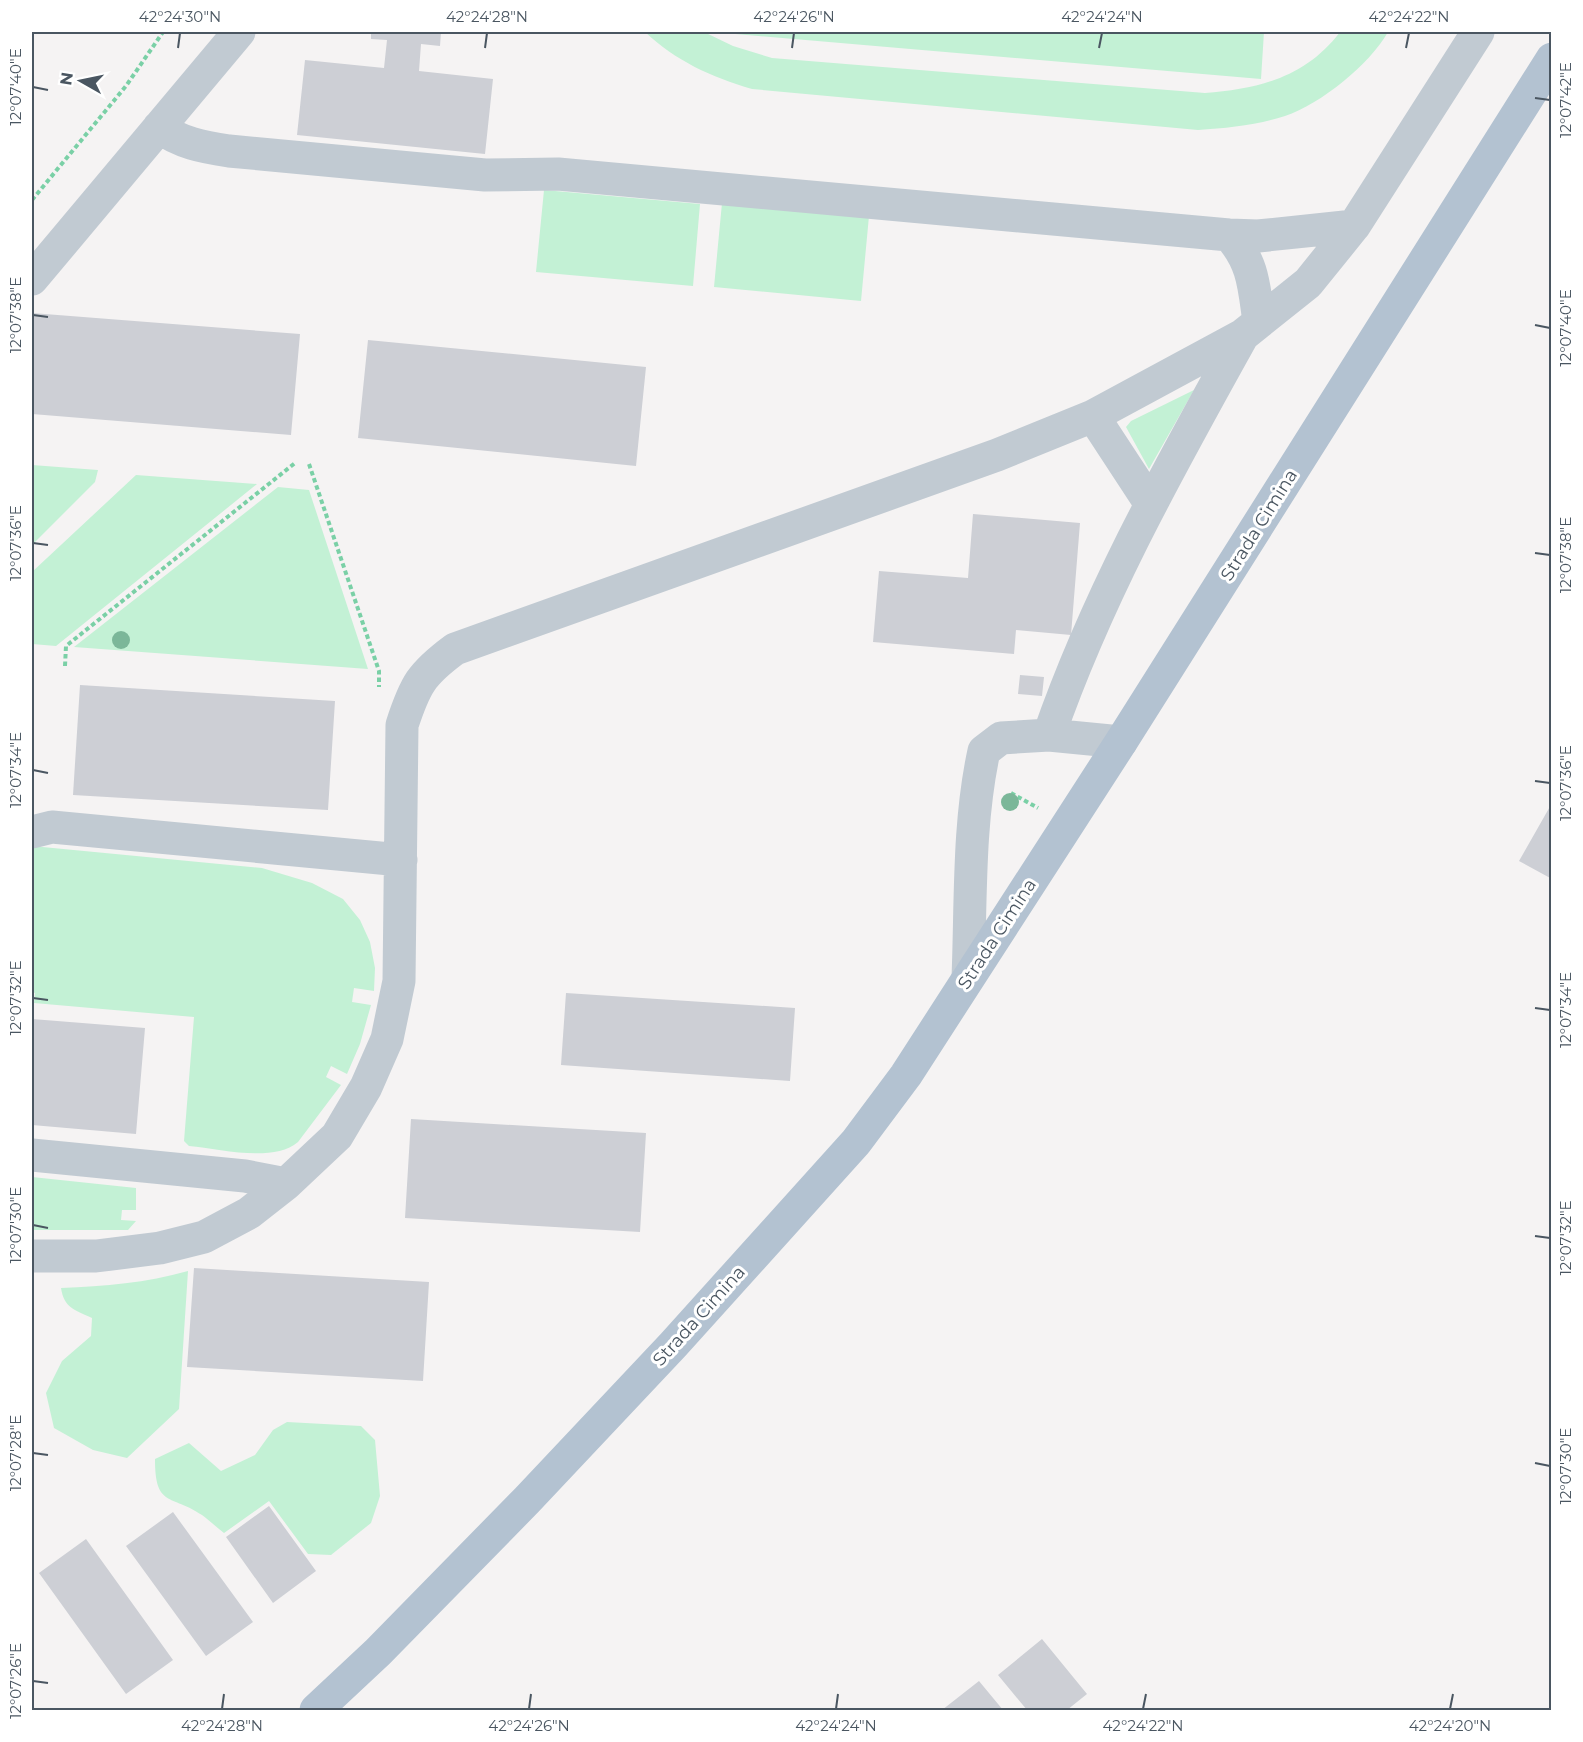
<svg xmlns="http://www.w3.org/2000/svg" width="1583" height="1742" font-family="Montserrat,sans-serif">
<rect width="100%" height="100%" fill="#f5f3f3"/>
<!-- green -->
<path fill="#c3f1d5" d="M645,32H704L733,46L772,58L1205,93C1259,89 1306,77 1340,32H1388C1370,64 1321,104 1285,116C1257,125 1228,128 1198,130L752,89C711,77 676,61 645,32Z
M712,32H1264L1261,79Z
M544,190L700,204L693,286L536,272Z
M722,203L869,216L861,301L714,287Z
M1194,390L1149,469L1126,427L1131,421Z
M32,465L98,470L95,482L32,545Z
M136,475L257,484L56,646L32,644V572Z
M278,487L309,490L368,669L74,647Z
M32,846L262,868L312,883L343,899L360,920L370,942L375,968L374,991L354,988L352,1002L371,1005L360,1044L347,1074L331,1066L326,1077L341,1085L298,1142C273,1163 221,1149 189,1146L184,1141L194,1017L34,1003L35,993L32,992Z
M32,1177L136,1188V1210H122L121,1220L136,1221L128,1230H32Z
M188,1271L179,1409L127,1458L93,1450L54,1428L46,1393L62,1361L91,1336L92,1318C75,1310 64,1308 61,1288C105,1286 146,1283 188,1271Z
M287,1422L361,1426L375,1440L380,1496L371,1523L331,1555L308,1554L269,1501L224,1533C216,1527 209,1520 202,1515C171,1494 155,1508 155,1459L189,1443L221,1471L255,1455L273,1430Z"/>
<!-- building -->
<path fill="#cdcfd5" d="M371,32H441L440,46L421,44L419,71L493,79L485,154L297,135L305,60L384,68L387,40L371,39Z
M32,313L300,334L291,435L32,414Z
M368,340L646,367L636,466L358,438Z
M973,514L1080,523L1071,635L1016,630L1014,654L873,642L879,571L968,578Z
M1020,675L1044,677L1042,696L1018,694Z
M80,685L335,701L328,810L73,795Z
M1552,803V879L1519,861Z
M566,993L795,1008L790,1081L561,1065Z
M32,1019L145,1028L136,1134L32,1125Z
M411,1119L646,1133L640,1232L405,1218Z
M194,1268L429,1282L423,1381L187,1367Z
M269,1506L316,1571L273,1603L226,1537Z
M173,1512L253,1622L206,1656L126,1546Z
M86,1539L173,1660L126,1694L39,1573Z
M1042,1639L1087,1694L1067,1710H1027L998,1675Z
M979,1681L1003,1710H942Z"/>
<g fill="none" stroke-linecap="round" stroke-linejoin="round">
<!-- path -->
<path stroke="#7ad0a6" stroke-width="4" stroke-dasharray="4.5 3" stroke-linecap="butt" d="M32,200L126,86L163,32
M309,464L379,671V687
M65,666L66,646L295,463
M1011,793L1038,808"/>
<!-- minor -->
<path stroke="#c1cad2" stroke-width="33" d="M159,127C180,143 203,147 229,151L485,175L558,174L1229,235L1258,236L1354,226
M1229,235C1254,263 1254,287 1259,322
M32,279L239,32
M1093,416L1150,503
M1049,735C1098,594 1171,465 1243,335
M32,832L52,827L401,860
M968,978C971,903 968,824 984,751L1001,738L1049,735L1121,742
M32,1155L245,1176L286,1184
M32,1256H96L160,1248L204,1237L249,1213L286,1184L337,1136L366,1087L387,1039L399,981L402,725C415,685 421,674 455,649L997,455L1093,416L1243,335L1308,283L1354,226L1478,32"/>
<!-- major -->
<path stroke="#b3c2d1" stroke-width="33" d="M316,1710L378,1652L527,1500L673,1345L856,1142L906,1075L1121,742L1552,59"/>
</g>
<!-- trees -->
<g fill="#7bb799">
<circle cx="121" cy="640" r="9"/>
<circle cx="1010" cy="802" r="9"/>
</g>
<!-- ticks -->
<path fill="none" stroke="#4a5661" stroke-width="2" d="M178,48L180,33M485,48L487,33M792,48L794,33M1099,48L1102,33M1406,48L1409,33M33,87L48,90M1535,98L1550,100M33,315L48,317M1535,325L1550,328M33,543L48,545M1535,553L1550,555M33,770L48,773M1535,781L1550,783M33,998L48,1000M1535,1008L1550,1010M33,1225L48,1228M1535,1236L1550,1238M33,1453L48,1455M1535,1463L1550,1466M33,1681L48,1683M222,1709L224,1694M529,1709L531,1694M836,1709L838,1694M1143,1709L1146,1694M1450,1709L1453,1694"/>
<g text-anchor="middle" stroke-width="6" stroke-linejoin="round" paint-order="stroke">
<!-- street labels -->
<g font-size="18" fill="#4a5661" stroke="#fff">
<text transform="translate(1259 525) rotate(-58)" y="6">Strada Cimina</text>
<text transform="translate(997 934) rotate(-57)" y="6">Strada Cimina</text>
<text transform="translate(699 1316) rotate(-48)" y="6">Strada Cimina</text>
</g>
</g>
<!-- border -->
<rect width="1583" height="1742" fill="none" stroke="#ffffff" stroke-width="66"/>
<!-- north arrow -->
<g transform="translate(81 81) rotate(279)" stroke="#ffffff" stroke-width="4.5" paint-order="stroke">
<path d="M0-4.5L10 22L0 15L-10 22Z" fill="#4a5661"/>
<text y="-9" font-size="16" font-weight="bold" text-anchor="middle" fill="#4a5661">N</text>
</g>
<rect x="33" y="33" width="1517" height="1676" fill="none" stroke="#4a5661" stroke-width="2"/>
<g font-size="15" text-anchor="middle" fill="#4a5661">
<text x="180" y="22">42°24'30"N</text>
<text x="487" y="22">42°24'28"N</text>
<text x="794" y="22">42°24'26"N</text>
<text x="1102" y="22">42°24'24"N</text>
<text x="1409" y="22">42°24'22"N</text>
<text transform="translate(16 87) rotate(-90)" y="5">12°07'40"E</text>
<text transform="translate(1566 100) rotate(-90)" y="5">12°07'42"E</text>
<text transform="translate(16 315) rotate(-90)" y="5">12°07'38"E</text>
<text transform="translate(1566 328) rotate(-90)" y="5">12°07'40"E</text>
<text transform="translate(16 543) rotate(-90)" y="5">12°07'36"E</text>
<text transform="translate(1566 555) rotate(-90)" y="5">12°07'38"E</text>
<text transform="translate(16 770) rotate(-90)" y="5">12°07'34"E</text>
<text transform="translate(1566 783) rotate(-90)" y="5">12°07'36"E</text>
<text transform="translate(16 998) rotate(-90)" y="5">12°07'32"E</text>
<text transform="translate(1566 1010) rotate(-90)" y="5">12°07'34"E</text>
<text transform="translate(16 1225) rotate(-90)" y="5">12°07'30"E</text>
<text transform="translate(1566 1238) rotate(-90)" y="5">12°07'32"E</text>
<text transform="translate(16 1453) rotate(-90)" y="5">12°07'28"E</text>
<text transform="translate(1566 1466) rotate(-90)" y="5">12°07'30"E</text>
<text transform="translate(16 1681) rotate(-90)" y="5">12°07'26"E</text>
<text x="222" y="1731">42°24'28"N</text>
<text x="529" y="1731">42°24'26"N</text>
<text x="836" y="1731">42°24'24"N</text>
<text x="1143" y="1731">42°24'22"N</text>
<text x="1450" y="1731">42°24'20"N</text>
</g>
</svg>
